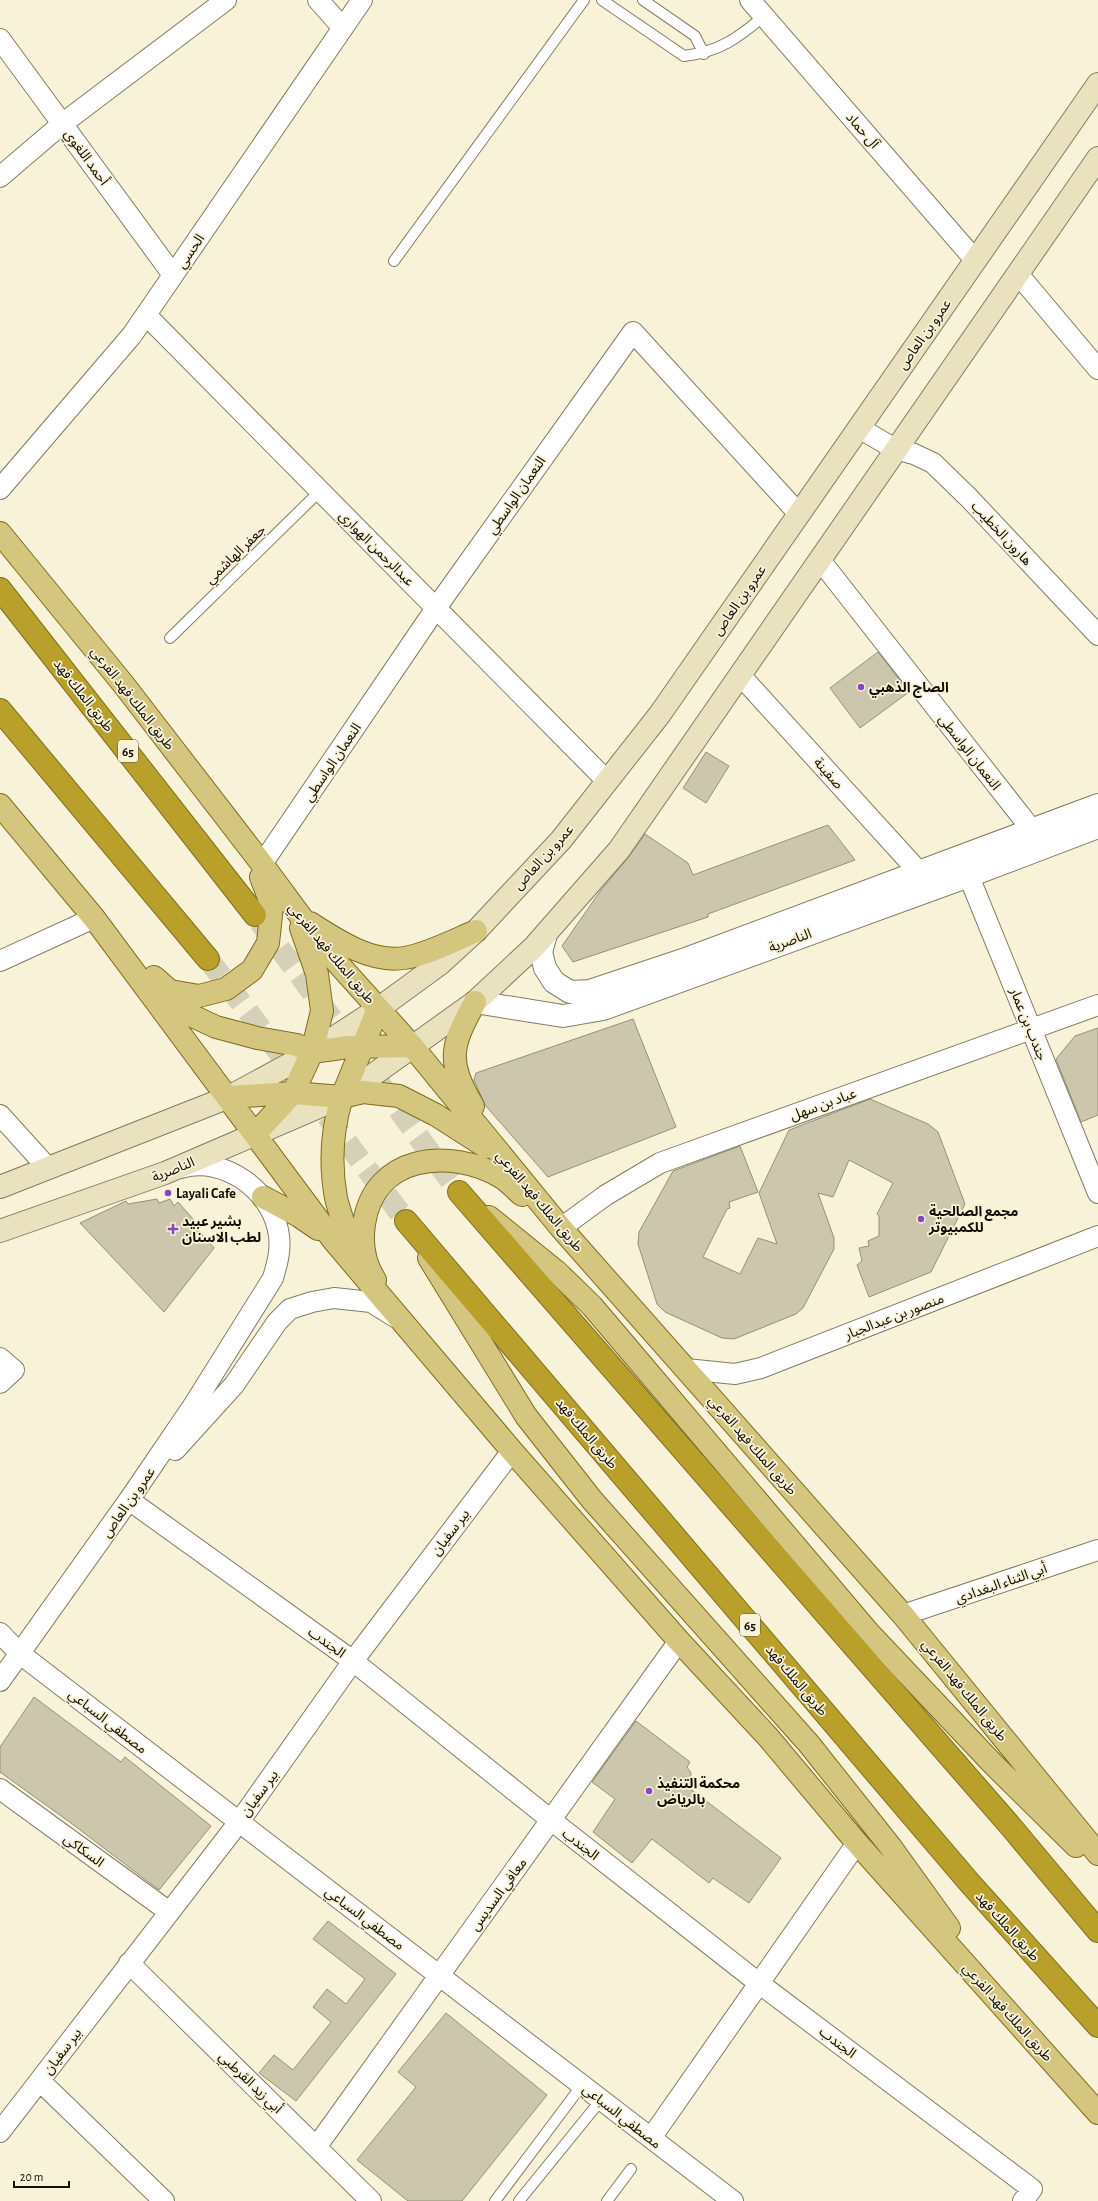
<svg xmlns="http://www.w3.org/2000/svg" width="1098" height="2201" font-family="'Alegreya Sans','Noto Sans Arabic',sans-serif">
<rect width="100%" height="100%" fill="#f8f2d8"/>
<!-- building -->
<path fill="#ccc6ad" stroke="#959078" d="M878,652L909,692L860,728L830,688Z
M706,752L729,766L706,803L683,788Z
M828,825L855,860L708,914V917L573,962L562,946L601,890L628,858L645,834L688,863L693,875Z
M633,1019L676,1127L548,1177L485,1105L474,1080L476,1073Z
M1098,1028V1115L1081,1122L1056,1059L1075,1036Z
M870,1099L928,1124L938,1132L965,1204L931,1272L869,1297L857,1265L862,1261L859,1248L869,1246L868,1241L879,1236V1216L877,1214L893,1183L849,1160L833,1197L818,1193L834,1238V1249L803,1308L796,1314L734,1339L722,1338L665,1312L657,1304L638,1244L639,1232L673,1171L740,1146L758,1192L729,1202L730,1208L727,1209L703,1257L740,1274L758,1238L777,1244L759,1193L789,1130Z
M157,1199L159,1203L170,1199L174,1206L178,1202L201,1228L198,1230L214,1248L164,1312L80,1223L126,1201L128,1204Z
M34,1697L121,1762L125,1757L211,1826L159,1890L71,1823L0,1772V1747Z
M636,1721L690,1762L687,1767L691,1773L689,1788L781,1858L749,1903L713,1878L709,1883L652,1839L632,1863L593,1832L615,1799L592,1782Z
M328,1921L396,1974L296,2101L259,2073L274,2055L293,2070L331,2022L313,2007L327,1989L346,2004L365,1979L313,1939Z
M446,2013L547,2095L462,2201H408L357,2160L416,2087L398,2072Z"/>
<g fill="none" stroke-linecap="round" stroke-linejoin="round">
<!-- motorway-tunnel -->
<path stroke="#d5d0b8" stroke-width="22" stroke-dasharray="22 11" stroke-linecap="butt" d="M260,922L353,1047
M208,959L299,1079
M379,1083L459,1192
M327,1116L406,1221"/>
<!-- service casing -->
<g stroke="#827d65" stroke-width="12">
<path id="service" d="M602,0L684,56C719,52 738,38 764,16
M643,0L695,36L704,54
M394,261L584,0
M170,638L320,491
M495,2201L582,2085
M519,2201L601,2100
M607,2201L631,2169"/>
</g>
<!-- minor casing -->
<g stroke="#827d65" stroke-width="22">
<path id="minor" d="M318,0L343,28
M750,0L975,260
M0,39L173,275
M0,177L62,124L226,0
M1018,274L1098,369
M146,315L607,781
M859,428L895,449L914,454L933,463L969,498L1098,635
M0,489L132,335L362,0
M820,560L1032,830
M740,675L919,872
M963,862L1098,1193
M262,864L436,608L633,332L799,514
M0,961L94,918
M0,1115L48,1168
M561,1228L606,1195L660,1163L1098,1005
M0,1358L14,1370L0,1383
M686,1369L735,1374L761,1368L1098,1236
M175,1450L234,1385L277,1322L290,1309L312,1302L334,1298L371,1302L395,1317
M129,1500L353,1661L551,1820L760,1984L1032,2189L1023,2201
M903,1615L1098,1550
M0,1633L19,1653L733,2201
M0,1681L131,1497L193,1406L273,1278C277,1264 281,1251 279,1236C274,1192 225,1155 181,1168
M0,1789L168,1911
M129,1963L371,2201
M40,2081L164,2201
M0,2132L239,1822L353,1661L512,1451
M651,2138L857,1843
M317,2146L679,1641"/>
</g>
<!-- tertiary casing -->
<g stroke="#827d65" stroke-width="24">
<path id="tertiary" d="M546,934L541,952L545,968L554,982L570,992L590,991L683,960L1098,805
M475,1002L563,1016L603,1009L969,876L1098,827"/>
</g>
<!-- secondary casing -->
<g stroke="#827d65" stroke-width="24">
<path id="secondary" d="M0,1187L229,1097L312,1052L378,1009L441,963L476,931L561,840L660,714L1098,84
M0,1231L165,1173L342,1097L475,1002L534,947L619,850L1098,158"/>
</g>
<!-- primary casing -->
<g stroke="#7e6d1d" stroke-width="24">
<path id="primary" d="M0,533L124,685L262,864L324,948L412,1046L561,1228L903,1615L1098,1854
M0,805L94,918L334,1241L512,1451L679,1641L768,1737L857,1843L1098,2113
M310,923C337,940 370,963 404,958C426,955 455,940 476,931
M154,977L170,991L199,996L226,989L252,970L268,943L272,906L261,877
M159,994L171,1006L216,1027L257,1038L297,1045L312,1052L349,1047L412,1046
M229,1097L293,1093L342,1097L363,1092L399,1096L436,1115L486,1147
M473,1106C446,1060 451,1046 475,1002
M255,1134L293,1093L312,1052L322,1011L317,974L301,928
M263,1197L299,1216L318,1229
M489,1217L557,1272L592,1306L869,1633L993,1764L1076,1846
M429,1258L526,1416L592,1500L809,1744L890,1846L949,1928
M357,1260C350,1240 341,1219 336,1198C330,1165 332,1129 342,1097L378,1009
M375,1280C364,1263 361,1244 364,1224C374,1155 449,1147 501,1177C508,1181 515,1189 522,1195"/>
</g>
<!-- motorway casing -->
<g stroke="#7e6d1d" stroke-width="24">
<path id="motorway" d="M0,589L255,915
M0,710L208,959
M459,1192L1012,1828L1098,1931
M406,1221L968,1881L1098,2026"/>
</g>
<!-- service -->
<use href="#service" stroke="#fff" stroke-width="10"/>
<!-- minor -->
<use href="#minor" stroke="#fff" stroke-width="20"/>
<!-- tertiary -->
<use href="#tertiary" stroke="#fff" stroke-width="22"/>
<!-- secondary -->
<use href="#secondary" stroke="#eae2bf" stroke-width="22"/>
<!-- primary -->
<use href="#primary" stroke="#d5c67f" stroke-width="22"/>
<!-- motorway -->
<use href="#motorway" stroke="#b9a02a" stroke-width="22"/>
</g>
<!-- markers -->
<g fill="#8747bc" stroke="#f8f2d8" stroke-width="1.5">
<circle cx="861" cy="687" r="4"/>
<circle cx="168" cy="1193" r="4"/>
<circle cx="921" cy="1219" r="4"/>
<path d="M171 1223h4v4h4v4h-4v4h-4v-4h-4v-4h4z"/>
<circle cx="649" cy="1791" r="4"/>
</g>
<g text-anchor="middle" stroke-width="3.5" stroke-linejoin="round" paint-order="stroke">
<!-- shield labels -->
<g fill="#f8f2d8" stroke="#565245" stroke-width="1">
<rect x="118" y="740" width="20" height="22" rx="3"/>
<rect x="740" y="1614" width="20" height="22" rx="3"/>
</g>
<g font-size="13" font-weight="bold" fill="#110e06">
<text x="128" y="756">65</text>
<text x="750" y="1630">65</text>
</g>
<!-- street labels -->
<g font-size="14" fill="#110e06" stroke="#f8f2d8">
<text transform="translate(863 130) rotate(49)" y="5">آل حماد</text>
<text transform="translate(87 157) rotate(54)" y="5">أحمد اللغوي</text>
<text transform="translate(190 251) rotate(-56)" y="5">الحسي</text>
<text transform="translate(924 334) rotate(-55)" y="5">عمرو بن العاص</text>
<text transform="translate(516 495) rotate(-55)" y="5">النعمان الواسطي</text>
<text transform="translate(1002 533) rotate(47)" y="5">هارون الخطيب</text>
<text transform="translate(377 548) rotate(45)" y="5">عبدالرحمن الهواري</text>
<text transform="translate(235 554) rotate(-44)" y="5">جعفر الهاشمي</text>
<text transform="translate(739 600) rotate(-55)" y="5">عمرو بن العاص</text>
<text transform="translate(84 695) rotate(52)" y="5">طريق الملك فهد</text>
<text transform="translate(133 698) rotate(52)" y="5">طريق الملك فهد الفرعي</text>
<text transform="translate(970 752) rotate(52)" y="5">النعمان الواسطي</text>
<text transform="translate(332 762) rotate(-56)" y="5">النعمان الواسطي</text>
<text transform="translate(829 773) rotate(48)" y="5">صفينة</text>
<text transform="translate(543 857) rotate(-48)" y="5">عمرو بن العاص</text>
<text transform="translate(790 940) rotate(-20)" y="5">الناصرية</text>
<text transform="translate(332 953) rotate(50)" y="5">طريق الملك فهد الفرعي</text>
<text transform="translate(1029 1024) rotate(68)" y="5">جندب بن عمار</text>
<text transform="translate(823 1104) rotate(-20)" y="5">عباد بن سهل</text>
<text transform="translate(173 1169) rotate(-22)" y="5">الناصرية</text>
<text transform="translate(540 1201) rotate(50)" y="5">طريق الملك فهد الفرعي</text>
<text transform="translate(894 1316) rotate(-21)" y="5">منصور بن عبدالجبار</text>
<text transform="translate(587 1433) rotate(50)" y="5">طريق الملك فهد</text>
<text transform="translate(753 1445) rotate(49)" y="5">طريق الملك فهد الفرعي</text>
<text transform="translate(128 1502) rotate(-55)" y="5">عمرو بن العاص</text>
<text transform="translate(450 1532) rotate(-53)" y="5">بير سفيان</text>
<text transform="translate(1001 1583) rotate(-19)" y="5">أبي الثناء البغدادي</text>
<text transform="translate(327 1642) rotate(36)" y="5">الجندب</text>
<text transform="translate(797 1680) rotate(50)" y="5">طريق الملك فهد</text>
<text transform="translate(965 1690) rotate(51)" y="5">طريق الملك فهد الفرعي</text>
<text transform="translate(108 1721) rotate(38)" y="5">مصطفي السباعي</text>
<text transform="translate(259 1793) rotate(-54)" y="5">بير سفيان</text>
<text transform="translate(581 1844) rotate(38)" y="5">الجندب</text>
<text transform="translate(84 1850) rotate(36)" y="5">السكاكي</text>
<text transform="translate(498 1894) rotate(-54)" y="5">معافي السديس</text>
<text transform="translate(365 1918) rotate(37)" y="5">مصطفي السباعي</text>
<text transform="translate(1008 1926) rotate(48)" y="5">طريق الملك فهد</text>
<text transform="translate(1008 2012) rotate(48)" y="5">طريق الملك فهد الفرعي</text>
<text transform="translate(838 2042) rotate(37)" y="5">الجندب</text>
<text transform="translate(62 2051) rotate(-53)" y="5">بير سفيان</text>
<text transform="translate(251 2082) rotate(44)" y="5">أبي زيد القرطبي</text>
<text transform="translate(622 2116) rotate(38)" y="5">مصطفي السباعي</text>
</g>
<!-- poi labels -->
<g font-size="14" font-weight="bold" fill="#110e06" stroke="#f8f2d8" text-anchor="start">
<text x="869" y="692">الصاج الذهبي</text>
<text x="176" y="1198">Layali Cafe</text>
<text x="929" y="1216">مجمع الصالحية<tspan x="929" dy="16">للكمبيوتر</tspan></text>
<text x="182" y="1226">بشير عبيد<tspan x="182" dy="16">لطب الاسنان</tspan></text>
<text x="657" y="1788">محكمة التنفيذ<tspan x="657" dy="16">بالرياض</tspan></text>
</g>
</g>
<!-- scale -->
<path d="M14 2181v6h55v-6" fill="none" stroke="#110e06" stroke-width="2"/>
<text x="20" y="2181" font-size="12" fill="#110e06" stroke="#f8f2d8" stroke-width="3" paint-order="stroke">20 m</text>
</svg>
